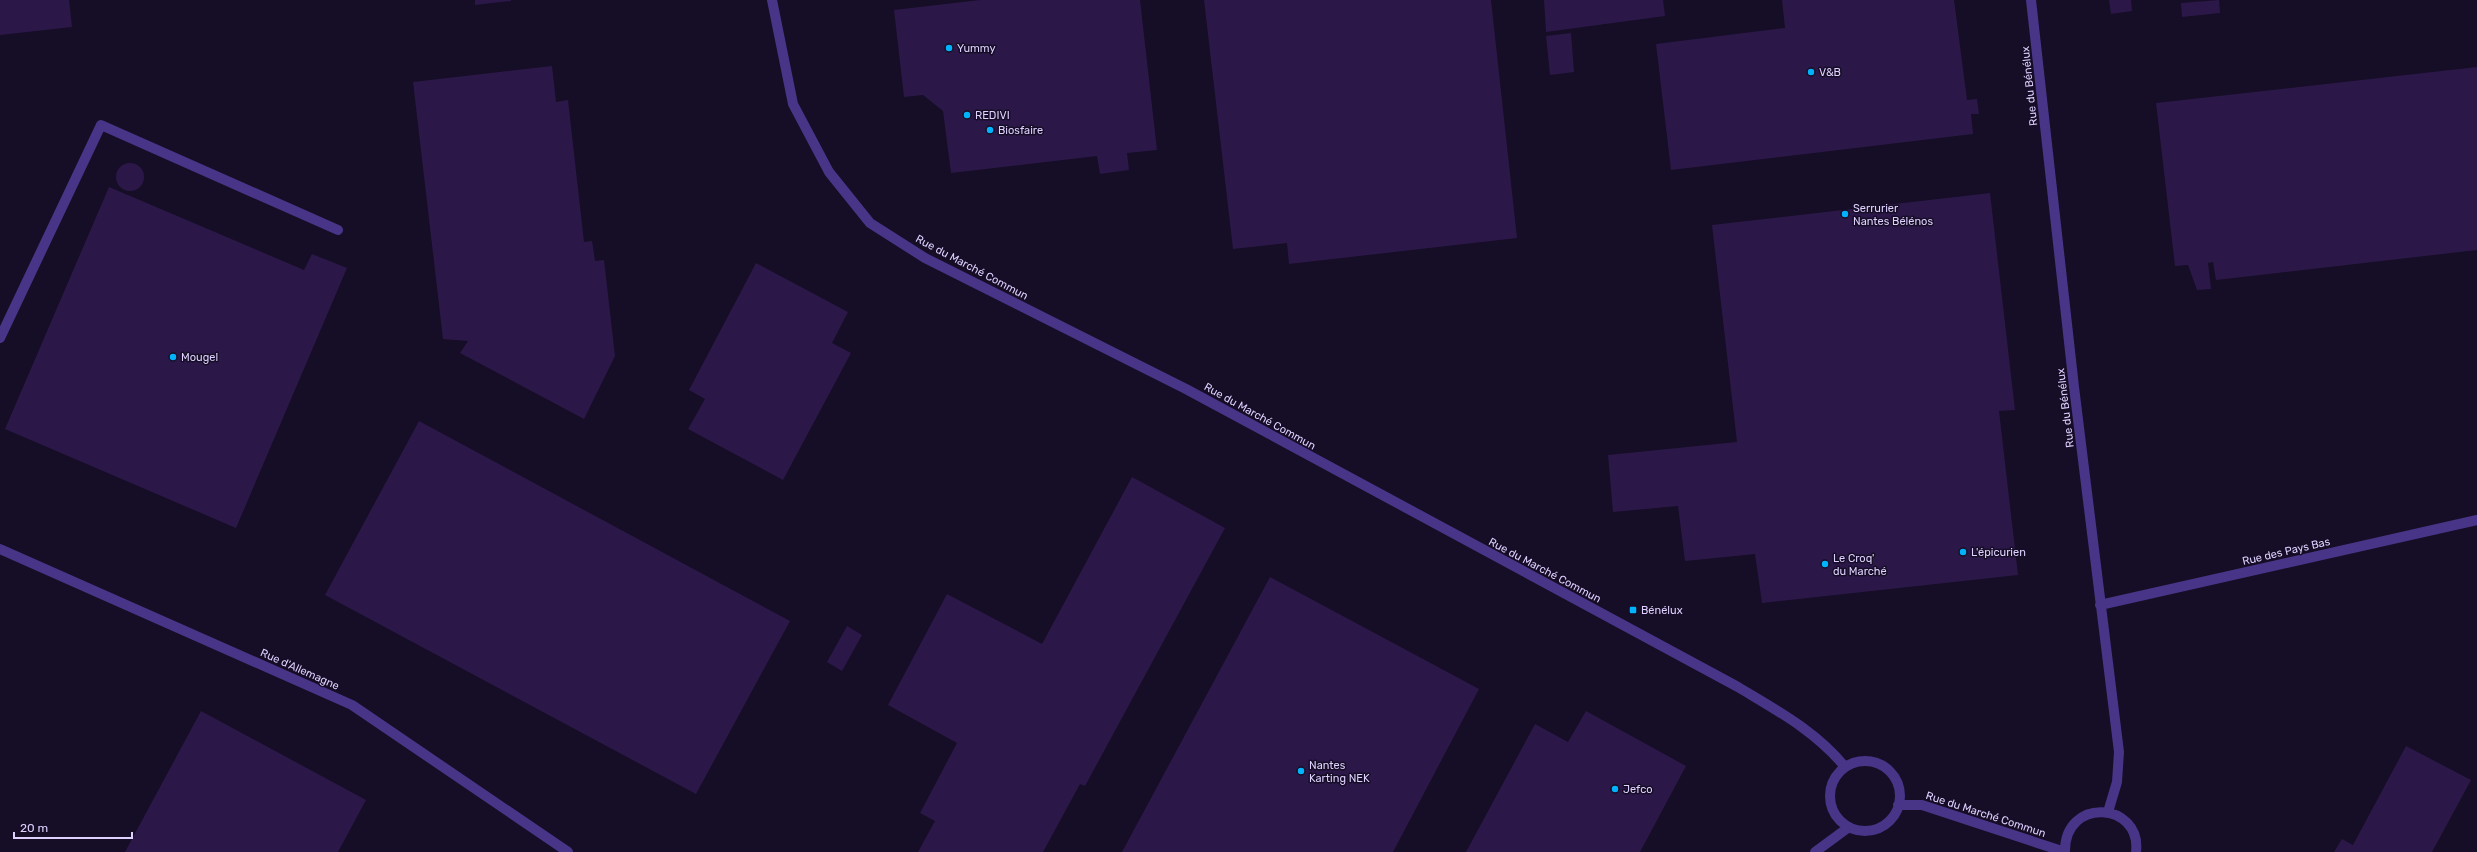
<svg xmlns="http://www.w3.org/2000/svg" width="2477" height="852" font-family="Rubik,sans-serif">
<rect width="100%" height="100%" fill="#160d26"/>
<!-- building -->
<path fill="#2b1848" d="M0,0H69L72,27L0,35Z
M475,0H511V1L475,5Z
M980,0H1140L1157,150L1127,153L1129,170L1100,174L1097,156L951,173L943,111L923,95L904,97L894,10Z
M1204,0H1491L1517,238L1289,264L1287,243L1233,249Z
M1544,0H1663L1665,16L1546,32Z
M1782,0H1954L1967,100L1977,99L1979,114H1971L1973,134L1671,170L1656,44L1785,28Z
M2109,0H2131L2132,11L2111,14Z
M2219,0L2220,13L2182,17L2181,3Z
M1571,33L1574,72L1550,75L1546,36Z
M552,66L556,102L568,100L584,242L592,241L595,261L604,260L615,356L584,419L460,353L468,341L443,339L413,82Z
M2477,67V250L2216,280L2213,262L2208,263L2211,289L2197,290L2188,265L2175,266L2156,103Z
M116 177a14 14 0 1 1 28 0a14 14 0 1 1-28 0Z
M109,187L304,270L312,254L347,268L236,528L5,429Z
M1990,193L2015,410L1999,411L2018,575L1762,603L1755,554L1685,561L1678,506L1613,512L1608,455L1737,442L1712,225Z
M756,263L848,312L832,343L851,353L783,480L688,429L705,399L689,390Z
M419,421L790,621L696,794L325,595Z
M1132,477L1225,528L1085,786L1080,784L1043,852H918L935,821L920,813L957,743L888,705L947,594L1042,644Z
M1270,577L1479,689L1393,852H1122Z
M847,626L862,635L842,671L827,662Z
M201,711L366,800L338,852H125Z
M1586,711L1686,766L1640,852H1466L1535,724L1568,742Z
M2406,746L2471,780L2432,852H2334L2342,839L2353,845Z"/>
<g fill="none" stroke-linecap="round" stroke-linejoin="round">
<!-- service -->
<path stroke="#483588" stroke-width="10" d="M0,338L101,125L338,230"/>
<!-- minor -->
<path stroke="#483588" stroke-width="10" d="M772,0L793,104L829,172L870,223L925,258L1186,389L1738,687C1776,710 1816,731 1845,767
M2031,0L2074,387L2119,752L2117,782L2108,812
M0,549L352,705L568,852
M2100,605L2477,520
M1830 796a35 35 0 1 1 70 0a35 35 0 1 1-70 0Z
M1898,805H1922L2065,852
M1815,852L1849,827
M2065,852C2064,796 2142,802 2136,852"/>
</g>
<!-- markers -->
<g fill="#00b3fc" stroke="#160d26" stroke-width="1.5">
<circle cx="949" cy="48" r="4"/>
<circle cx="1811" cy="72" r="4"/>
<circle cx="967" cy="115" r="4"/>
<circle cx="990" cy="130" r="4"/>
<circle cx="1845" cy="214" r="4"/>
<circle cx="173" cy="357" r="4"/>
<circle cx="1963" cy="552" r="4"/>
<circle cx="1825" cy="564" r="4"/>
<rect x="1629" y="606" width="8" height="8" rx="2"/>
<circle cx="1301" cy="771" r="4"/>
<circle cx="1615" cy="789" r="4"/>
</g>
<g text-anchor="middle" stroke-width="3" stroke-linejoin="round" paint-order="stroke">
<!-- poi labels -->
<g font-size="11" fill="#dfd1ff" stroke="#160d26" text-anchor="start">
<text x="957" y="52">Yummy</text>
<text x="1819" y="76">V&amp;B</text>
<text x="975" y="119">REDIVI</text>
<text x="998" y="134">Biosfaire</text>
<text x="1853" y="212">Serrurier<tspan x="1853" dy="13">Nantes Bélénos</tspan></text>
<text x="181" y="361">Mougel</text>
<text x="1971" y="556">L'épicurien</text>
<text x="1833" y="562">Le Croq'<tspan x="1833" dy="13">du Marché</tspan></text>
<text x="1641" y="614">Bénélux</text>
<text x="1309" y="769">Nantes<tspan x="1309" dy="13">Karting NEK</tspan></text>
<text x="1623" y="793">Jefco</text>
</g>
<!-- street labels -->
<g font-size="11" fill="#dfd1ff" stroke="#160d26">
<text transform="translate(2029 86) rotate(-96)" y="4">Rue du Bénélux</text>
<text transform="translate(972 267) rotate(28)" y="4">Rue du Marché Commun</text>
<text transform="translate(2065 408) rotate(-97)" y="4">Rue du Bénélux</text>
<text transform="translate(1260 416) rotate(29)" y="4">Rue du Marché Commun</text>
<text transform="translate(2286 551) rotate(-13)" y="4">Rue des Pays Bas</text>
<text transform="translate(1545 570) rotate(28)" y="4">Rue du Marché Commun</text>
<text transform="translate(300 669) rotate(24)" y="4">Rue d'Allemagne</text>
<text transform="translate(1986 814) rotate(18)" y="4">Rue du Marché Commun</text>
</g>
</g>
<!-- scale -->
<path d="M14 832v6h118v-6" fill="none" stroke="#dfd1ff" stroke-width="2"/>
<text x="20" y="832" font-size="12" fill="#dfd1ff" stroke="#160d26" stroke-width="3" paint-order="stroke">20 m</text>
</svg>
